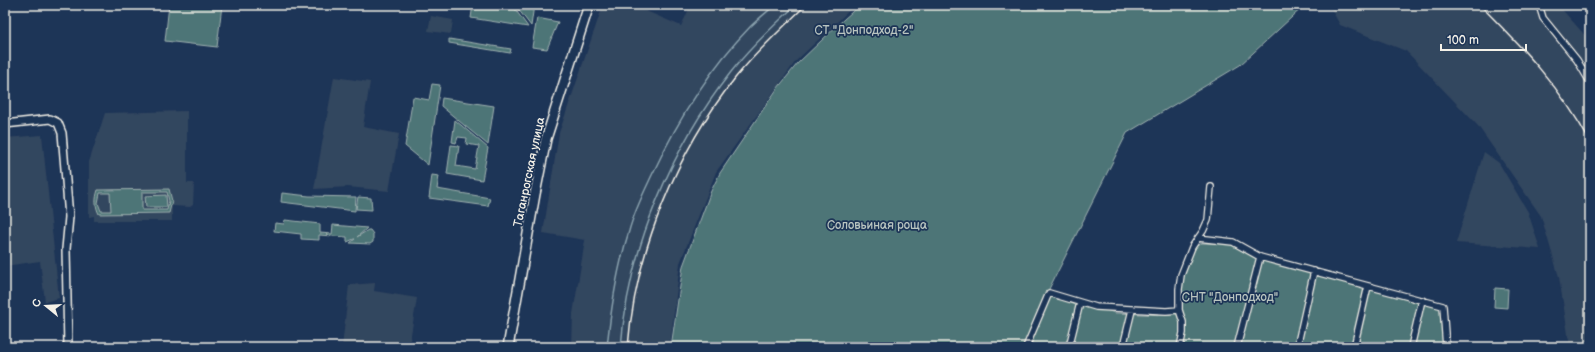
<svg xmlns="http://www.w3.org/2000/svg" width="1595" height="352" font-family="'Balsamiq Sans',sans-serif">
<rect width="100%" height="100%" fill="#1d3557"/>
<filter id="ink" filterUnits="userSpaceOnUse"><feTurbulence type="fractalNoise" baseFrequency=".025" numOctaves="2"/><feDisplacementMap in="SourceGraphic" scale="8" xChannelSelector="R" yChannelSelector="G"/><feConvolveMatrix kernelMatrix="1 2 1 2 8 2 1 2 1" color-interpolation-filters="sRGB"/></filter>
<g filter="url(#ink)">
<!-- built -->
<path fill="#33465f" d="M603,5H637V7L681,26L691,5H855L796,61L716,172L680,263L670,347H572L573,314L585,240L543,233L559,133Z
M1329,5H1558L1590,41V347H1570L1559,277L1541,216L1478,126L1406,51L1340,25Z
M431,16L453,20L451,34L428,31Z
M334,77L370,82L363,127L399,134L389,191L348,187L314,189Z
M187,111V183H194L193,205L190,207L172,206V221H94V216L89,217V162L105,113Z
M42,135L59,298L45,302L40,261L5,266V138Z
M1484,152L1499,163L1528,212L1540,249L1456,243Z
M375,283L374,291L417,298L409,347H342L349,285Z"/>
<!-- green -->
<path fill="#4d7477" stroke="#a0b2b0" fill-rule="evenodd" d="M169,5H222L217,47L165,41Z
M473,5H512L528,27L471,18Z
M515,5H534L531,26Z
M860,5H1305L1240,65L1127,133L1048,291L1115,313L1168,315L1180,309V289L1188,261L1195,247L1202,243L1230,244L1284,265L1433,305L1441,309L1444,347H671L683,266L711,191L720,173L777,89L798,63L844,19Z
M537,18L558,22L547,49L532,47Z
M449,39L511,49L510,53L449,43Z
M432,84L440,85L428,165L405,146L413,97L429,100Z
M442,98L494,106L488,145L441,106Z
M455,120L488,148L482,180L447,174L451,145L459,146L456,166L475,169L479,146L466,144L467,138L458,137L456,143L452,142Z
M432,175L439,176L437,189L490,198L488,206L429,198Z
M169,189L172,201L169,213L99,214C95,206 95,199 98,190ZM142,192H167L169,201L167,210H142ZM100,193H110L111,211H101L98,203Z
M282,193L309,196L356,197L355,211L281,202Z
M166,195L167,207H146L145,196Z
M358,197L371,198L372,210L356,209Z
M285,220L320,224V233L332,234L333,225L367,228L357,237L368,230H370L373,234V242L370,244L350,243L355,239H354L347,242V237L319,235V240L301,239V234L274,231L275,223L284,224Z
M1495,288L1508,289L1507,308L1494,307Z"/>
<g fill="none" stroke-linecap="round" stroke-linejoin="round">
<!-- stream -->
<path stroke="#89a2ae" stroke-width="1.5" d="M607,347C611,308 617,269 629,231C634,212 643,194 652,175C676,124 710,68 750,27C758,19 767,12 775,5
M621,347C628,250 671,148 731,72C750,48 773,26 796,5"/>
<!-- minor casing -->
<g stroke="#f4f1e8" stroke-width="8">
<path id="minor" d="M1539,5L1543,18L1577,60L1590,82
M1198,238L1233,242L1260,257L1443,306L1446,347
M1026,347L1049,293L1096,307L1166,311L1179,310
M1069,347L1080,303
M1123,347L1132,310
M1180,347L1183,333V322L1179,310V289L1181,275L1192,247L1203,231L1208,220L1211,187
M1237,347L1260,257
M1297,347L1314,271
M1354,347L1368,286
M1411,347L1422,300"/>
</g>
<!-- tertiary casing -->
<g stroke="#f4f1e8" stroke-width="10">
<path id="tertiary" d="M5,124L50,119L58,123L62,133L69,217L66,249L68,347"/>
</g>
<!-- primary casing -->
<g stroke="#f4f1e8" stroke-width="12">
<path id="primary" d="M508,347L535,194L546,139L589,5"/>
</g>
<!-- minor -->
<use href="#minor" stroke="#1d3557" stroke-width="5.5"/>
<!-- tertiary -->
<use href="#tertiary" stroke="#1d3557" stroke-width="7"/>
<!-- primary -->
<use href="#primary" stroke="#1d3557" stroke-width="9"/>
<!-- rail -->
<path stroke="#f4f1e8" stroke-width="1.5" d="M1480,5C1522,47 1562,89 1590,142
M628,347C635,252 677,151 736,77C757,51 782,28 806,5"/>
</g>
</g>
<g text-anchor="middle" stroke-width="3.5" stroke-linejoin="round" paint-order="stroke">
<!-- park labels -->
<g font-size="12" fill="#bac5c0" stroke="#1d3557">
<text x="864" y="34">СТ "Донподход-2"</text>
<text x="877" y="229">Соловьиная роща</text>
<text x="1230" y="301">СНТ "Донподход"</text>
</g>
<!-- street labels -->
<g font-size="12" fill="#f4f1e8" stroke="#1d3557">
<text transform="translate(529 172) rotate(-78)" y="4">Таганрогская улица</text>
</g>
</g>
<!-- margin -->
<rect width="1595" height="352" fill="none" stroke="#1d3557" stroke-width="20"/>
<rect x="10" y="10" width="1575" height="332" fill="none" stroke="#f4f1e8" stroke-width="1.5" filter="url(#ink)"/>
<!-- north arrow -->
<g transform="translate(46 306) rotate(288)" stroke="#1d3557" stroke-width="3" paint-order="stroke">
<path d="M0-3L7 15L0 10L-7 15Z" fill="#f4f1e8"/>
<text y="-6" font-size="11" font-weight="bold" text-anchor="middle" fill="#f4f1e8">С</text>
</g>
<!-- scale -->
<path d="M1441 44v6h85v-6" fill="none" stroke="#f4f1e8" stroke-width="2"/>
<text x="1447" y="44" font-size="12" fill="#f4f1e8" stroke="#1d3557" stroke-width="3" paint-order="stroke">100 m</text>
</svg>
